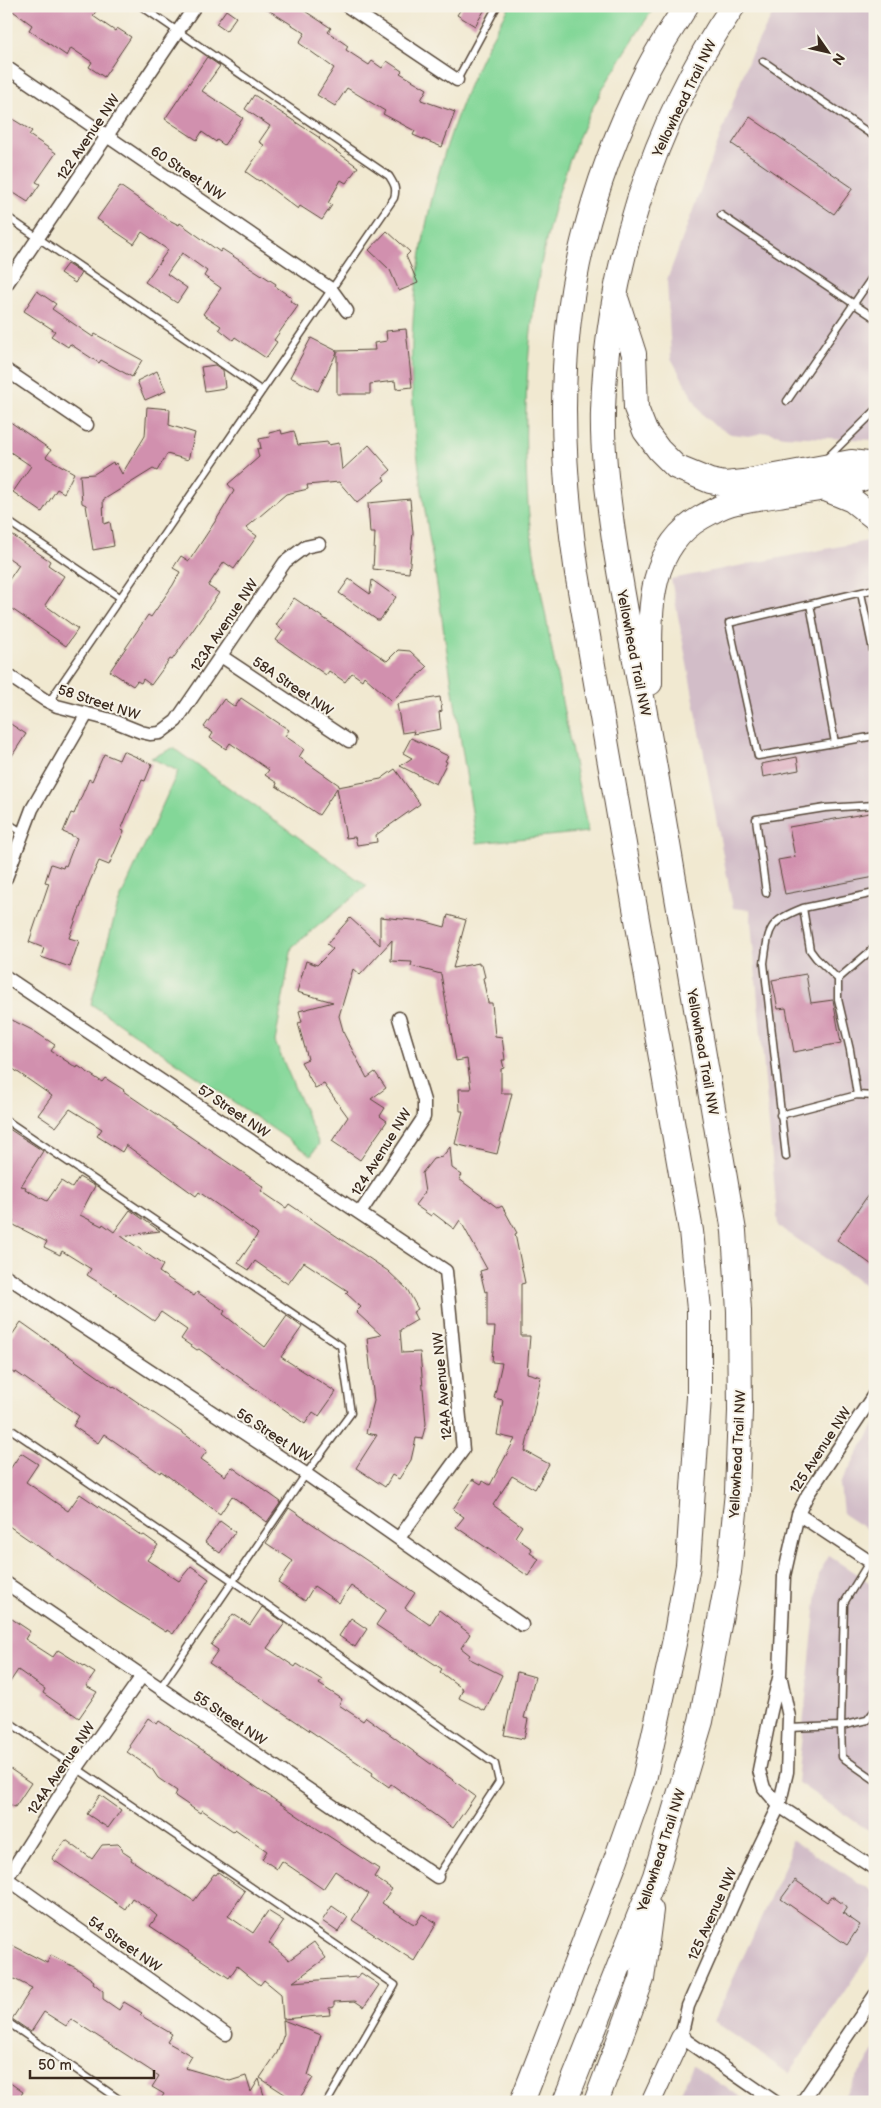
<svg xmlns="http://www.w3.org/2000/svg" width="881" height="2108" font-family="'Balsamiq Sans',sans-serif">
<rect width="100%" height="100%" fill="#f7f3e8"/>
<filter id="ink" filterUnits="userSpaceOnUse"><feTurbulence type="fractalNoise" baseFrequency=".02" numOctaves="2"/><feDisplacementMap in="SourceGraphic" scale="10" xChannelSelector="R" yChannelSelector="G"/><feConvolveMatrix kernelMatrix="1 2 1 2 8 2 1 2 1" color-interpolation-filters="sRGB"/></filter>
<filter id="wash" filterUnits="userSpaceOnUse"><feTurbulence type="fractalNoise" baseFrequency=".0096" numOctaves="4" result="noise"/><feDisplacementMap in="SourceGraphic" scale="20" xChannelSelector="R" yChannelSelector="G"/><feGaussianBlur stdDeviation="1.12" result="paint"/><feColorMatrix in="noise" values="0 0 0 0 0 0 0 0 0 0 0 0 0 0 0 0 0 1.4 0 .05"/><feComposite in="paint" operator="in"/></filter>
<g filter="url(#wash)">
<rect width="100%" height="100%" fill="#f1e9d1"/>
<!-- industrial -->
<path fill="#d2bdc8" d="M777,6H875V440L784,436L767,432L749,436L731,434L715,426L701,413L671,358L667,280L749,59Z
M872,540L875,555V1292L778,1226L750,910L733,908L671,579Z
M875,1424V1535L843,1514L840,1484Z
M829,1556L875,1586V1835L797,1782L819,1573Z
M791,1839L875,1893V1946L789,2074L714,2021L789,1856Z
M875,2050V2102H840Z
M693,2066L748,2102H676Z"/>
<!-- green -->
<path fill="#83d798" stroke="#5f805b" d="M510,6H655C627,49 597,93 577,141C531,254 520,384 528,505C531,546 541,588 548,629C561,697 574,764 588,832L477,843C463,755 449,667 436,579C423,499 409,420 412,339C416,245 439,152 477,67C486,46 499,26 510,6Z
M173,748L367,886L292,947L275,1042L319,1144L311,1155L91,1004L118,904L178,771L151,758Z"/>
<g id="blocks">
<!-- building -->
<path fill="#d190ae" d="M6,6H99L93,16L115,31L117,28L131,37L104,77L89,67L92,62L71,48L67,56L29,30L32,25Z
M262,6H297L331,28L328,32L348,46L346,50L369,65L372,61L382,68L387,61L402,71L400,73L427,89L421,100L455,112L442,147L413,135L415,131L383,114L385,111L347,88L335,106L317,95L334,68L299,43L305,33Z
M463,6H487L475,26L457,15Z
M226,10L236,17L226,31L216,24Z
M207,57L220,66L202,91L243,118L224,145L217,140L216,142L202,132L197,140L165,119Z
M254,95L320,138L319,139L358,167L346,183L341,180L328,203L332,205L322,220L300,206L298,209L260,180L259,181L246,172L264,145L259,142L270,126L245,109Z
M6,115L32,131L29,135L56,153L36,182L40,184L28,202L6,188Z
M750,117L853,188L834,214L732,144Z
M120,186L169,220L179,225L180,223L220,252L222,249L276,284L275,286L292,298L290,301L298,306L274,340L277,342L266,358L235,337L233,340L219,329L221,326L203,314L221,288L204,276L207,271L182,253L167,274L187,288L177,303L145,282L168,250L142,232L134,244L97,219Z
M387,231L410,252L406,256L418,283L399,291L390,270L369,250Z
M67,264L81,273L75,283L60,273Z
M37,291L56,304L52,309L93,337L95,334L142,360L132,377L101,360L99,363L70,344L68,347L51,336L55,331L24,311Z
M406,329L412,387L396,389L395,381L370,384V394H337V352L318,391L290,377L311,338L337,351L375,350L374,343L387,341L386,331Z
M215,365L223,370L225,388L205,391L201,367Z
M157,371L166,391L145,400L137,381Z
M147,407L170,409L169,425L195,433L188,460L167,454L157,471L153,469L103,500L104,524L110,522L114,546L93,550L86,505L82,503L80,475L94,474L113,462L114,465L116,463L122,474L145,436Z
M6,419L51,450L46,457L74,473L64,493L57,489L42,512L13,492L31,466L6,449Z
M281,430L282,434L294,431L298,445L328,442V445L339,443L342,470L369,445L391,470L383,477L385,480L357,503L339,482L307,485L308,489L286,494L246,528L257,536L234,569L224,562L208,586L219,593L172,660L170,659L151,685L143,679L141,683L137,681L133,686L110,671L148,615L151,617L173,585L180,572L173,568L181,556L189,561L220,514L234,491L228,484L259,457L257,449L261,448L259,439L270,437L269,433Z
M410,499L413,533L409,573L373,569L375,533H370L368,503Z
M6,531L50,561L48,565L64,576L45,605L78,629L66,646L6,605V584L19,565L6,556Z
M349,579L370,594L372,580L396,597L380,620H377L339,593Z
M294,598L387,661L398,650L410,651L427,667L392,701L364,676L362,680L352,673L345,682L329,671L326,675L276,640L283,630L276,625Z
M440,697L442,711L439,712L441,729L413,734L414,731L402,733L397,704Z
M241,698L289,730L285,736L304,749L299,757L339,785L338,787L381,779L395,769L420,804L376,835L377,842L357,845L355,837L346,838L337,788L319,815L276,786L277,783L265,775L269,770L230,743L226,749L210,738L213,733L204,727L224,699L235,707Z
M6,721L26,734L6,765Z
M411,738L448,756L445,761L447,762L436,784L400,766L412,758L403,753Z
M123,751L152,764L145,781L142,780L121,830L124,831L109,865L99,861L90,881L69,938L79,941L70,967L41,957L44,948L29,942L49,883L45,882L51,864L63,868L64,865L66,866L77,838L63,832L71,813L74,814L89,779L92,781L104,754L119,760Z
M797,757L799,770L763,777L761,764Z
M875,812V877L785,894L778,860L795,857L789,827Z
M448,915L466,920L453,968L479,963V965H482L485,977L483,978L488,1003H492L495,1036L502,1037L505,1060H502L504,1068L501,1069V1093H512L497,1154L455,1144L463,1111H460L459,1089H471L467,1059L456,1061L441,974L411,966L412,962L391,961L392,940L360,975L353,969L339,1016L344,1034L367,1078L375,1072L386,1088L371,1099L385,1108L380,1116L387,1121L360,1160L332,1141L348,1117L324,1084L315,1088L301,1062L308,1059L298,1023L302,1022L299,1011L333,1002L297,992L306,961L317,965L333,949L327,944L350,918L380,945V917L423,921L445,927Z
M806,974L811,1003L833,1000L841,1043L794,1052L786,1008L778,1009L772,980Z
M6,1017L34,1031L55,1045L51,1051L77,1068L78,1066L102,1082L105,1078L124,1090L123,1091L264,1187L261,1191L286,1208L289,1204L388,1271L407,1289L418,1309L413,1312L417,1320L400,1330L402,1353L420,1352L426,1424L422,1439L416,1438L411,1460L399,1479L392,1475L385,1487L356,1468L377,1435L366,1433L374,1401L367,1338L381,1335L356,1312L361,1307L346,1293L348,1291L304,1262L288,1284L255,1261L249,1270L238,1263L258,1234L256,1232L199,1192L196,1196L126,1145L122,1152L97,1136L102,1129L70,1109L56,1127L38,1115L52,1096L6,1064Z
M6,1127L43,1151L21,1186L26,1187L25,1189L47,1201L61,1181L72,1188L79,1177L95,1186L80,1215L102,1226L103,1224L114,1232L130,1210L160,1231L121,1236L163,1265L159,1272L194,1296L197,1292L225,1311L223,1314L265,1347L287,1316L302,1327L281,1357L336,1392L319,1416L313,1412L305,1424L199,1349L197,1350L181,1339L187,1330L161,1312L154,1321L116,1295L117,1294L87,1275L91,1269L62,1251L60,1255L44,1247L47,1242L12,1224L14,1222L6,1219Z
M450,1147L452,1168L462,1175L459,1179L498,1208L502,1206L517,1233L515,1234L525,1283L521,1284V1336H530L527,1373L541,1377L525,1451L549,1464L535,1489L512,1476L493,1505L522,1526L515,1537L532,1549L530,1553L539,1559L528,1576L456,1527L464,1517L453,1509L473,1479L481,1484L483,1481L490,1485L515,1439L497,1435L503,1400L494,1398L502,1363L492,1362L495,1327H487V1291L485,1292L480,1271L487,1269L460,1220L454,1229L433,1213L431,1216L415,1205L425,1192L422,1173L433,1159L442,1157Z
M875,1185V1267L837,1240Z
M21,1322L113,1387L114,1386L187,1436L207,1451L201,1459L225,1476L232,1467L281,1502L267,1522L232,1496L220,1514L161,1471L160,1473L104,1434L98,1443L73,1426L79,1416L16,1372L15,1374L6,1368V1331L12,1335Z
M21,1453L38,1464L26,1482L68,1511L80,1494L142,1536L144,1535L158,1545L147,1560L179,1581L191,1566L209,1579L173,1634L167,1630L166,1632L119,1602L6,1524V1475Z
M289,1508L415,1593L405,1608L430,1625L439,1610L470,1634L461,1648L470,1655L468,1658L502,1675L485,1711L459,1698L463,1689L440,1672L442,1669L376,1625L386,1610L351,1586L339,1603L314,1586L305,1601L278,1583L293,1561L266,1543Z
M220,1521L235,1532L220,1553L205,1542Z
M262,1607L285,1623L267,1648L295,1667L297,1664L322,1680L319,1684L342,1699L339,1705L363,1721L366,1717L475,1796L453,1828L391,1784L389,1787L372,1775L373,1773L209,1663L218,1650L211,1645L233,1614L250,1625Z
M6,1615L30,1631L25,1639L53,1657L58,1650L95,1673L86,1686L97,1692L79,1718L43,1693L45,1689L18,1670L6,1688Z
M351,1618L367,1629L355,1647L339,1636Z
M517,1672L535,1677L524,1718L528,1719L524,1739L504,1735Z
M148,1718L157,1724L159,1721L185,1738L301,1818L379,1869L374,1877L392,1889L382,1903L412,1923L416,1924L422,1914L437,1923L414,1961L352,1920L369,1894L335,1871L323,1889L282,1861L277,1869L262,1859L267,1851L235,1829L233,1831L202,1810L200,1813L175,1796L177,1791L158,1778L152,1769L127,1752L131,1747L129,1746Z
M6,1766L31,1783L15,1807L6,1802Z
M100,1795L121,1810L108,1828L87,1814Z
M66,1840L92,1859L102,1845L118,1844L122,1848L123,1852L132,1858L131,1860L194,1901L214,1874L216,1875L218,1872L245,1891L228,1916L253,1933L268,1911L284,1921L269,1943L289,1960L314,1942L326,1958L293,1982L358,1977L361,1973L379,1985L364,2007L355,2001L334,2002V2007L329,2008L330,2015L283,2019L281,1994L264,1980L260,1985L237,1966L229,1978L150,1926L157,1916L149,1909L132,1898L125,1909L52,1859Z
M795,1880L827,1902L832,1896L847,1907L843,1913L860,1925L847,1945L781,1899Z
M332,1906L348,1917L338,1932L322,1921Z
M6,1942L47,1963L51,1955L76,1968L94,1981L93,1983L103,1991V1999L119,2010L124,2002L142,2013L140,2015L172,2034L167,2042L192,2056L185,2068L230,2081L246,2076L251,2092L259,2079L266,2102H159L164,2094L152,2087L159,2076L71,2019L66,2026L44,2012L31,2032L12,2019L32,1988L6,1975Z
M283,2020L321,2035L308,2075L313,2078L297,2102L260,2078L277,2053L284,2034Z
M6,2080L23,2092L17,2102H6Z"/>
</g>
</g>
<g filter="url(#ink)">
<use href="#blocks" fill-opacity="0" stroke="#564739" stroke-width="1"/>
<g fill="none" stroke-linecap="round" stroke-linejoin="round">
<!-- lane casing -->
<g stroke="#564739" stroke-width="9">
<path id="lane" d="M763,61L875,137
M457,80L497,6
M721,215L875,318
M6,216L262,391
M787,401L875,273
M826,459L875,411
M6,520L121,598
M875,589L729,623L758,756L875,736
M861,593L875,660
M810,604L835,743
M49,702L394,198C397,188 394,184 389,176L141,6
M6,822L22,832
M766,893L756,819L825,808L875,805
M875,947L838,979V999L850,1050L857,1095L875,1096
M838,979L816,958L810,950L803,908L875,893
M780,1115L857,1095
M6,1120L341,1346L351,1413L306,1474L160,1688
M786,1157L764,963C769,927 768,922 803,908
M6,1426L233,1581L495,1764L499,1782L437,1877
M869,1562L844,1603L841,1726L842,1757L875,1780
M6,1720L395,1985L327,2102
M788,1728L841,1726L867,1720L875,1710
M6,2021L123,2102"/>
</g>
<!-- street casing -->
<g stroke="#564739" stroke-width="15">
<path id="street" d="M347,6L457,80
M6,67L331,289L347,311
M6,285L195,6
M6,370L87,425
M221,656L349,741
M6,674L45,700L57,706L111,720L141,732L150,734L160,733L176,721L285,562L305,547L319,544
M6,878L32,809L87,714
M6,977L446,1271L463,1450L399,1538
M360,1213L424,1117V1101L399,1018
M6,1276L306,1474L522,1625
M875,1393L808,1494L798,1514L784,1576L780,1674L771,1711L759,1770L764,1788L779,1806L875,1869
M798,1514L875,1565
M6,1583L437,1877
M6,1878L226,2034
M7,1878L77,1768L142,1676
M775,2102L681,2037L688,2006L748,1870L779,1806L787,1772L789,1717L781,1679
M802,2102L875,1995"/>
</g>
<!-- secondary casing -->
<g stroke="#564739" stroke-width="21">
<path id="secondary" d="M651,2102L681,2037"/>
</g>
<!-- highway casing -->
<g stroke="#564739" stroke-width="26">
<path id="highway" d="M617,301L634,354L636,408L645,431L659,450L676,467L710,481L725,484L744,482L851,462L875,465
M823,488L852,500L875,518
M650,683C651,624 642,551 702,517C713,511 724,504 737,502C750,499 764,497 778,495C811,490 844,487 875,474
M522,2102L614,1865L644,1780L675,1639L688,1565L699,1397V1309L691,1231L577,573C561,465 556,349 583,242C597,184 619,127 645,75C656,51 672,29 686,6
M565,2102L655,1876L701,1721L729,1572L737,1492L740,1411L739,1311L734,1231C708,1077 681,923 655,768C641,687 623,606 612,525C607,488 602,449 603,411C607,268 652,125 733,6
M596,2102L642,1979L651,1910"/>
</g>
<!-- lane -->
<use href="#lane" stroke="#fff" stroke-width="6"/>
<!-- street -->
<use href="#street" stroke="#fff" stroke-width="12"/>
<!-- secondary -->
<use href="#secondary" stroke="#fff" stroke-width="19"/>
<!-- highway -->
<use href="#highway" stroke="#fff" stroke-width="24"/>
</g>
</g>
<g text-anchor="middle" stroke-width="4" stroke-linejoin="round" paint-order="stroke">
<!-- street labels -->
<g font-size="14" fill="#3b2a1e" stroke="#f7f3e8">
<text transform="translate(684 98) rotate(-64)" y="5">Yellowhead Trail NW</text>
<text transform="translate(88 137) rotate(-56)" y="5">122 Avenue NW</text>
<text transform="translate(188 173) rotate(34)" y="5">60 Street NW</text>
<text transform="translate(224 625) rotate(-56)" y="5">123A Avenue NW</text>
<text transform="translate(634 653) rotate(79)" y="5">Yellowhead Trail NW</text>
<text transform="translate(293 686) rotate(34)" y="5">58A Street NW</text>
<text transform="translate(99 702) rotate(18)" y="5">58 Street NW</text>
<text transform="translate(703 1052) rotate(80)" y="5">Yellowhead Trail NW</text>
<text transform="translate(234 1111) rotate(34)" y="5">57 Street NW</text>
<text transform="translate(381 1152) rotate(-58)" y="5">124 Avenue NW</text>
<text transform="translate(442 1386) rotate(-95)" y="5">124A Avenue NW</text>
<text transform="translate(274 1435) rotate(33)" y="5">56 Street NW</text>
<text transform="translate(820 1450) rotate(-57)" y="5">125 Avenue NW</text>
<text transform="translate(737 1454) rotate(-87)" y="5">Yellowhead Trail NW</text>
<text transform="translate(230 1718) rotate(34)" y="5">55 Street NW</text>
<text transform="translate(61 1768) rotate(-56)" y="5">124A Avenue NW</text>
<text transform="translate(661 1850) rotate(-72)" y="5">Yellowhead Trail NW</text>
<text transform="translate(712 1914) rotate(-66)" y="5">125 Avenue NW</text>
<text transform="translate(125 1944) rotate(35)" y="5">54 Street NW</text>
</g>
</g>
<!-- margin -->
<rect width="881" height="2108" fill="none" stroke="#f7f3e8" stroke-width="25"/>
<!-- north arrow -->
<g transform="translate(828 52) rotate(124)" stroke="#f7f3e8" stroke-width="4" paint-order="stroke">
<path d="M0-4L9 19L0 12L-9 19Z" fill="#3b2a1e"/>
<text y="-8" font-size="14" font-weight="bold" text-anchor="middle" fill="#3b2a1e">N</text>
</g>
<!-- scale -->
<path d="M30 2070v8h124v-8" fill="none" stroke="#3b2a1e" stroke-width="2.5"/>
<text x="38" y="2070" font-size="15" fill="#3b2a1e" stroke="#f7f3e8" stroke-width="4" paint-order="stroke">50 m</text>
</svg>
